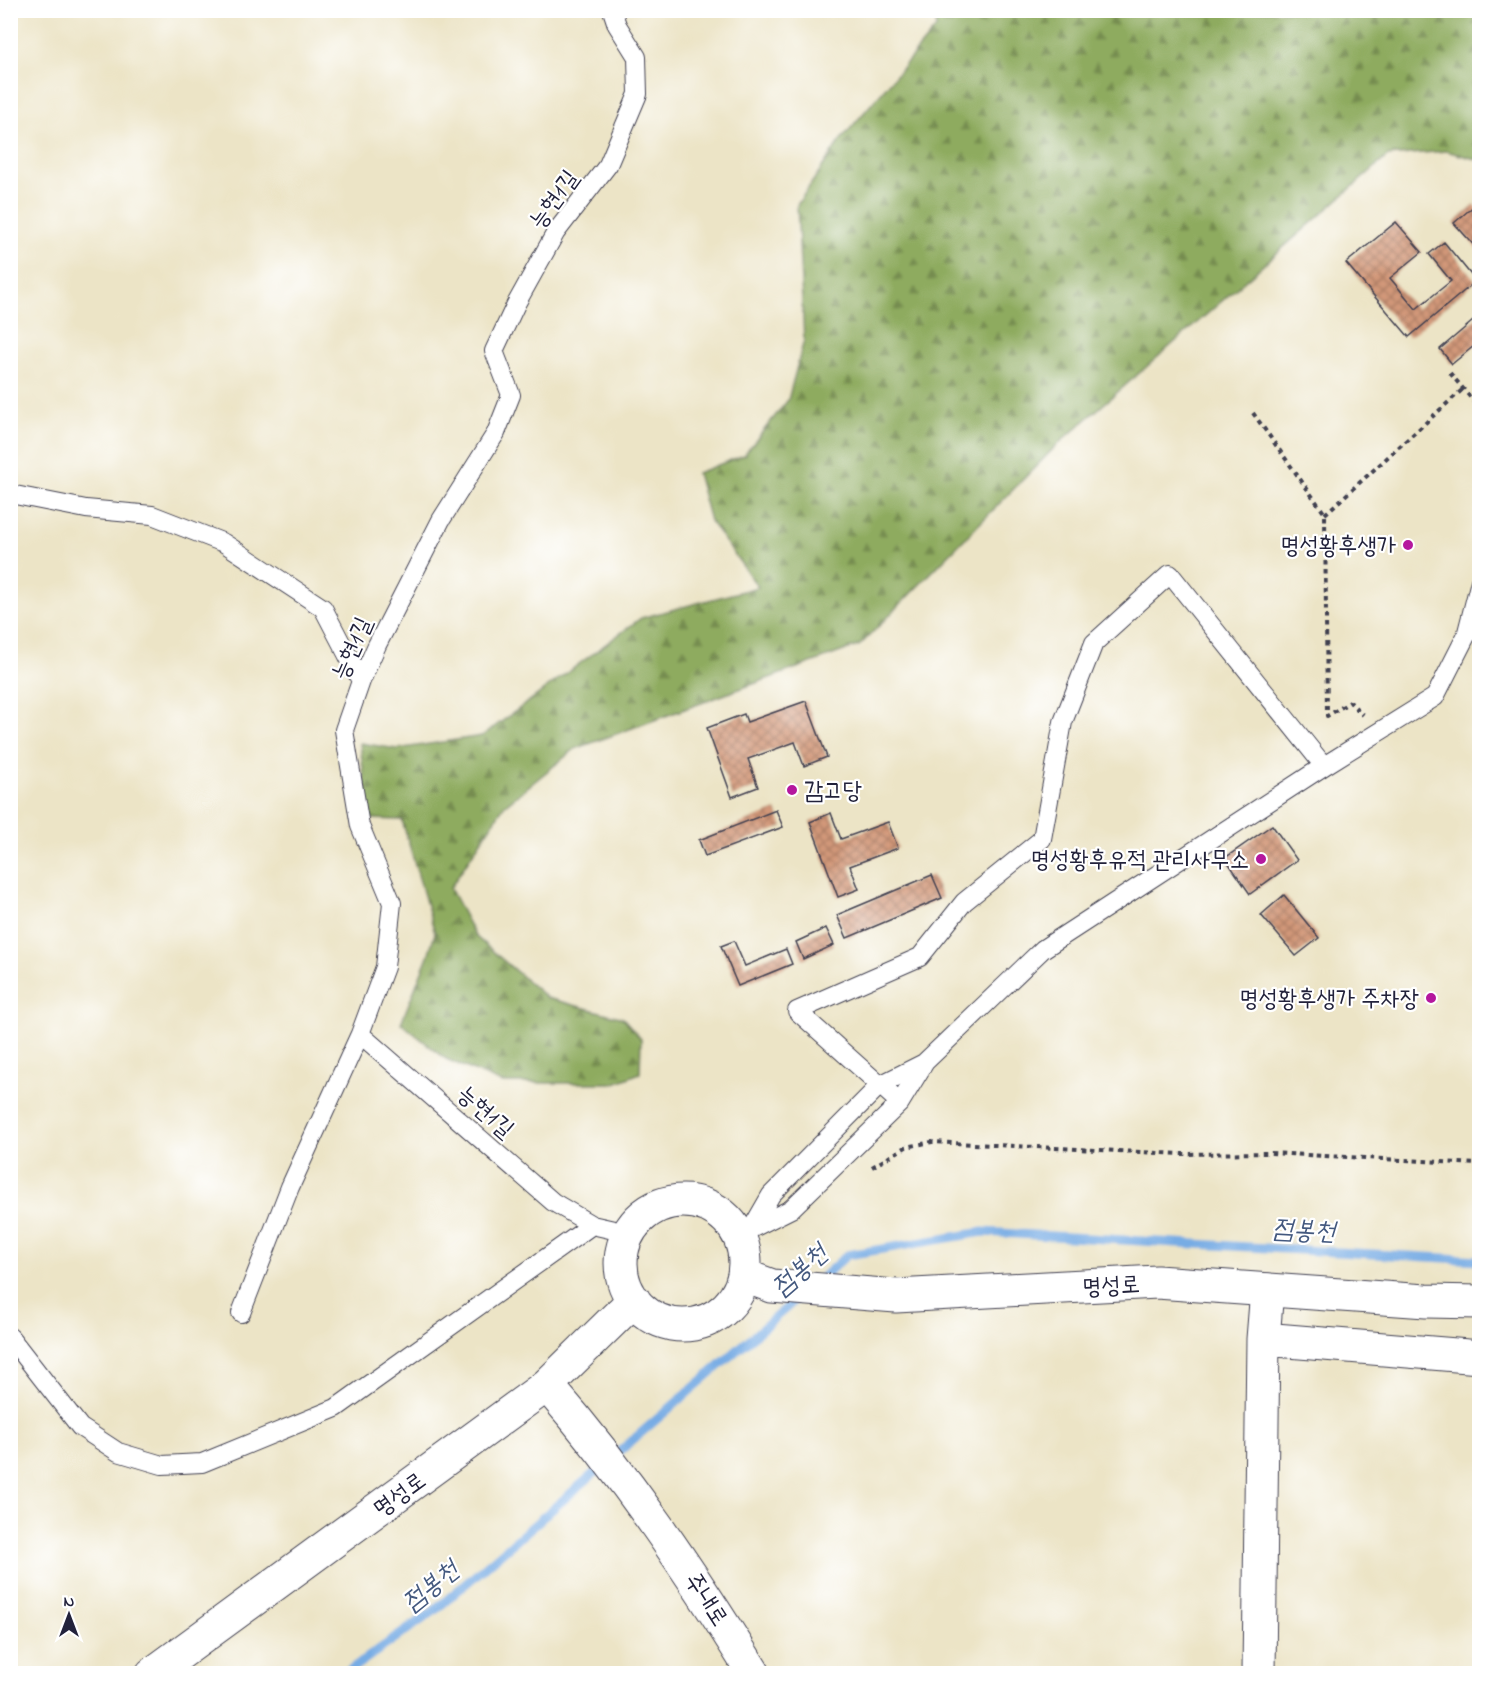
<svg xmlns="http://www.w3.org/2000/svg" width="1490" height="1684" font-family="'Indie Flower','Poor Story',sans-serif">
<defs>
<pattern id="forest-firs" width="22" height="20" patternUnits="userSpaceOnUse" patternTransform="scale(1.5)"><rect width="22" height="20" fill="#8eab5e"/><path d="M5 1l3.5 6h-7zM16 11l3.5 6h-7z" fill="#748b4f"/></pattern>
<pattern id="building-cross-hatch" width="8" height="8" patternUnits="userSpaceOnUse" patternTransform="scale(1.5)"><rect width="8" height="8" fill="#d29879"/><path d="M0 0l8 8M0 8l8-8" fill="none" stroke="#aa7c64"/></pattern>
</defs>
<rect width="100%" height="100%" fill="#fff"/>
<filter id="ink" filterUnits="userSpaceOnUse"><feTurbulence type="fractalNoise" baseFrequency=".0167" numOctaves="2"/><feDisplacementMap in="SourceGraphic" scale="12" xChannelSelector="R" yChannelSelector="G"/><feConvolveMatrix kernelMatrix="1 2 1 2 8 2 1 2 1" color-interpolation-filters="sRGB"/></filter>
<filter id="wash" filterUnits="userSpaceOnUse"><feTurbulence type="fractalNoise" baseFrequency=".008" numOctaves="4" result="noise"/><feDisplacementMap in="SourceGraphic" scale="24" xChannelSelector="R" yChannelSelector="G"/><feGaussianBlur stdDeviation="1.35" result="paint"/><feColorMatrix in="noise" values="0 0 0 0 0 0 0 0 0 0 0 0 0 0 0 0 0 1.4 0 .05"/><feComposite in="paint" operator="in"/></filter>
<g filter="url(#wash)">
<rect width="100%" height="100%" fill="#ece4c6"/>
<!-- forest -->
<path fill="url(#forest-firs)" stroke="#58664c" stroke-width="1.5" d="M936,11H1479V160L1446,151L1388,156L1057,445L860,645L575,749L504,806L450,888L475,936L547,998L623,1018L641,1039L640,1073L615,1083H502L446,1059L401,1023L428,956L435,933L402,820L369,819L360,743L397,749L482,736L641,618L758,587L710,521L697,473L744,455L788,400L804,340L797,205L839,142L936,28Z"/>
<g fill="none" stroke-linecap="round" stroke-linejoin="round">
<!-- stream -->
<path stroke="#77ace4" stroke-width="9" d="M817,1282L847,1255L983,1232L1480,1260
M344,1674L434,1611L800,1296"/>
</g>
<g id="blocks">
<!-- building -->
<path fill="url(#building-cross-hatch)" d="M1475,205L1480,211V252L1454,223Z
M1396,222L1422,252L1390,278L1416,309L1451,281L1429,254L1444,242L1476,281L1409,337L1346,263Z
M1480,315V341L1452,364L1440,349Z
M806,701L827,757L804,766L795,742L748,759L758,787L732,797L707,728L744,714L747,722Z
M776,810L783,827L705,856L699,840Z
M831,813L841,839L888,822L898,848L850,866L859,889L838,897L810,822Z
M1272,825L1297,860L1250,894L1225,858Z
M932,875L942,898L847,938L837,915Z
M1284,895L1319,938L1296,956L1261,915Z
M826,928L834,945L803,959L796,942Z
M734,941L745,966L786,949L792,964L738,986L721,946Z"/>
</g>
</g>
<g filter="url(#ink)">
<use href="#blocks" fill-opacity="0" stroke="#403f50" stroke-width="1.5"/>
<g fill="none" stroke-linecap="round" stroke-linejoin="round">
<!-- service casing -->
<g stroke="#403f50" stroke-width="20">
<path id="service" d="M612,10L617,25L637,57L638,94L608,165L556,232L516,304L494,351L511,395L496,433L441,520L377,645L361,681L344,730L360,826L392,903L385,967L360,1034L553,1202L592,1225L627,1233
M10,494L86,509L152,515L224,543L323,608L361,681
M900,1103L797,1011L920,957L964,902L1042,839L1063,722L1094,643L1170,574L1324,766
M752,1228L771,1195L880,1085L924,1063
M738,1234L751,1229L791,1209L900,1103L925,1062L1043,949L1324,766L1435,697L1466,636L1480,581
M241,1313L290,1187L360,1034
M10,1337L80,1427L118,1452L162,1465L202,1463L336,1408L592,1225"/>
</g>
<!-- minor casing -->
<g stroke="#403f50" stroke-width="35">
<path id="minor" d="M1263,1339L1480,1357
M1259,1674L1263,1339L1267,1290"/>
</g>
<!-- tertiary casing -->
<g stroke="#403f50" stroke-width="35">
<path id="tertiary" d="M621 1263a62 62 0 1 1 124 0a62 62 0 1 1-124 0Z
M745,1276L772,1286L896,1296L1157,1282L1426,1301L1480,1302
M547,1385C626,1476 691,1572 754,1674
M152,1674L547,1385L634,1300"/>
</g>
<!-- path -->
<path stroke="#403f50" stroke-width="4" stroke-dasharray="4.5 4.5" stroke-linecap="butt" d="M1450,373L1480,409
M1253,413L1325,514L1327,716L1350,702L1363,715
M1325,514L1463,389
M872,1167L906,1147L932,1142L1181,1154L1269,1153L1480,1164"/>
<!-- service -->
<use href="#service" stroke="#fff" stroke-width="18"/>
<!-- minor -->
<use href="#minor" stroke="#fff" stroke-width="33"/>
<!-- tertiary -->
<use href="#tertiary" stroke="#fff" stroke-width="33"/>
</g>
</g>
<!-- markers -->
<g fill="#b5179e" stroke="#fff" stroke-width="2">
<circle cx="1408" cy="545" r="6"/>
<circle cx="792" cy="790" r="6"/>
<circle cx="1261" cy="859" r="6"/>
<circle cx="1431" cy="998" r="6"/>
</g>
<g text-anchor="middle" stroke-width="4.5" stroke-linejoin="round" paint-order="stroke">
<!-- street labels -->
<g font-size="24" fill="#22223b" stroke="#fff">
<text transform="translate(553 199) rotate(-54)" y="8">능현1길</text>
<text transform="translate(351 648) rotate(-66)" y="8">능현1길</text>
<text transform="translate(486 1111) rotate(41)" y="8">능현1길</text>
<text transform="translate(1111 1285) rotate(-3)" y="8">명성로</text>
<text transform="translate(399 1494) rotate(-36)" y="8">명성로</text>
<text transform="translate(707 1599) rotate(57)" y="8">주내로</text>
</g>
<!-- poi labels -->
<g font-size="24" fill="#22223b" stroke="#fff" text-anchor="end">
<text x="1396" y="553">명성황후생가</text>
<text x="804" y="798" text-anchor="start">감고당</text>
<text x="1249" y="867">명성황후유적 관리사무소</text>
<text x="1419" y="1006">명성황후생가 주차장</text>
</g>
<!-- water labels -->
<g font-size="26" font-style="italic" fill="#44597f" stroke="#fff">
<text transform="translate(1304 1229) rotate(3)" y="9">점봉천</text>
<text transform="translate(799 1269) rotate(-41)" y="9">점봉천</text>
<text transform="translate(430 1585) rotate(-39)" y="9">점봉천</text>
</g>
</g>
<!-- margin -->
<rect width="1490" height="1684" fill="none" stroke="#fff" stroke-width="36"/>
<!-- north arrow -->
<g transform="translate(69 1615)" stroke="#ffffff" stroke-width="4.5" paint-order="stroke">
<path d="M0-4.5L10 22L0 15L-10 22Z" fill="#22223b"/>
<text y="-9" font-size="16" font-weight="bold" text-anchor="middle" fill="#22223b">N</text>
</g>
</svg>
